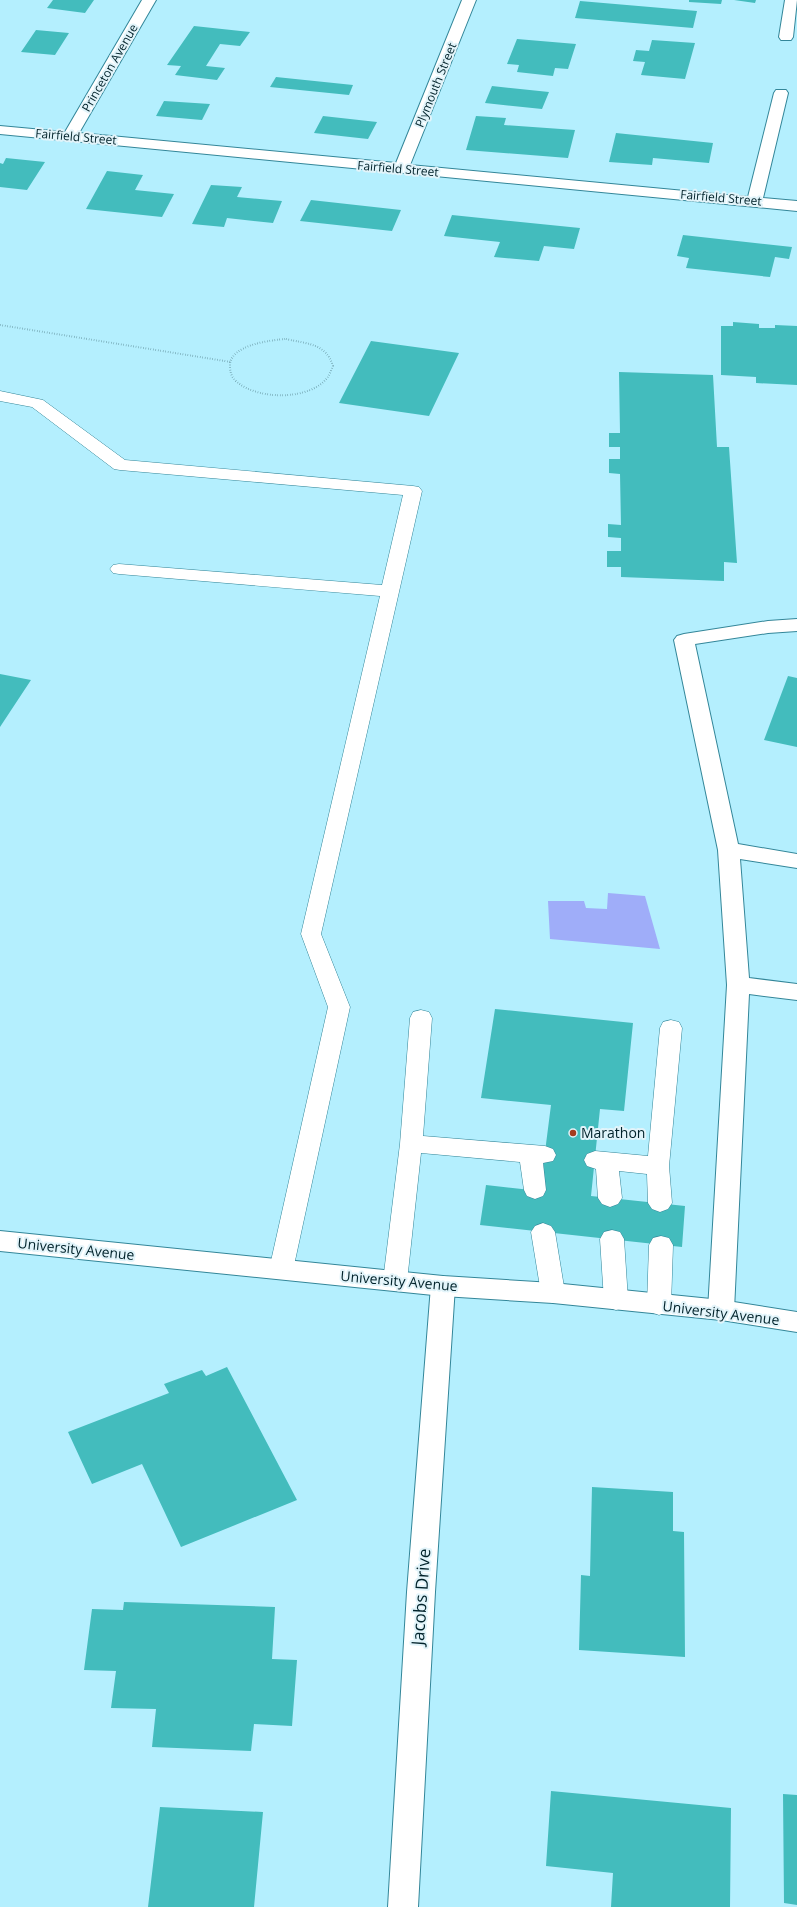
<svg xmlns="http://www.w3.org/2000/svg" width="797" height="1907" font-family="'Open Sans',sans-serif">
<rect width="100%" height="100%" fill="#b4effe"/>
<!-- water -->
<path fill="#9fadf9" d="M608,893L645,896L660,949L550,939L548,901H584L586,908L607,909Z"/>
<!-- building -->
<path fill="#43bcbd" d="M53,0H94L85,13L47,8Z
M689,0H722L721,4L689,2Z
M734,0H756L755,3Z
M580,1L697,11L693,28L575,18Z
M194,26L250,32L240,46L220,44L206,66L225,68L217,80L175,75L181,66L167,65Z
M36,30L69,33L55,55L21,52Z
M517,39L576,44L568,69L555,68L553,76L517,72L519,65L507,64Z
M652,40L695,43L685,79L641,75L645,62L633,61L636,50L649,51Z
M276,77L353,85L349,95L270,87Z
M492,86L549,92L542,109L485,103Z
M164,101L210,104L202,120L156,116Z
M323,116L377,122L368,139L314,133Z
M476,116L506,118L504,125L575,130L568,158L466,150Z
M616,133L713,143L709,163L653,158L652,165L609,162Z
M6,158L45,162L27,190L0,187V163L3,164Z
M107,171L143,175L135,190L174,194L162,217L86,209Z
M211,185L242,187L237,197L282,201L273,223L227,218L224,227L192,224Z
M311,200L401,210L392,231L300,221Z
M452,215L580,228L574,249L544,246L539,261L494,257L500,242L444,236Z
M683,235L792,247L789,259L775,257L770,277L686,268L689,258L677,256Z
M733,322L759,324V328H775V325L797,326V385L756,383V377L721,375V326H733Z
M371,341L459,353L429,416L339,403Z
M619,372L713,375L717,447H729L737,563L724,562V581L621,577V567H607V551H621V538L608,537V524L621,525L620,474L609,473V459H620V447H609V433H620Z
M0,674L31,680L0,727Z
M788,676L797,678V747L764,740Z
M495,1009L633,1023L624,1111L600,1109L591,1196L685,1206L682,1247L480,1225L486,1185L540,1191L551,1105L481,1098Z
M227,1367L297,1500L181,1547L142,1464L92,1484L68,1432L169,1393L164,1384L202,1370L206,1376Z
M592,1487L673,1492V1531L684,1532L685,1657L579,1650L581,1575L590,1576Z
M124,1602L275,1607L272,1659L297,1660L292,1726L254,1724L251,1751L152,1747L156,1709L111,1708L116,1671L84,1670L92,1609L123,1610Z
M551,1791L731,1808L730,1907H611L613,1873L546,1866Z
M783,1794L797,1795V1905L784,1903Z
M160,1807L263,1812L254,1907H148Z"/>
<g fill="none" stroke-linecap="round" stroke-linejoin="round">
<!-- service casing -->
<g stroke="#338699" stroke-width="1">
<path id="service" d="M0,391L43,400L125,460L413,486L419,487L422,491L321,934L350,1007L293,1270L289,1277L281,1279L273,1277L269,1270L328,1007L301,934L380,596L119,574L113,573L110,569L113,565L119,564L382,585L403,495L120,470L114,469L32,407L0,401Z
M421,1010L429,1012L432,1018L423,1136L545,1146L553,1149L556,1155L553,1161L543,1163L546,1190L543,1196L535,1199L527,1196L524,1190L520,1162L421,1153L407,1281L403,1288L395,1290L387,1288L383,1281L400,1144L410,1018L413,1012Z
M671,1020L679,1022L682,1028L669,1166L672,1203L668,1209L660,1212L652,1209L648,1203L647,1174L619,1171L622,1198L618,1204L610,1207L602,1204L598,1198L596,1169L587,1166L584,1160L587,1154L595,1151L648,1156L660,1028L663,1022Z
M543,1223L551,1226L555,1232L565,1293L561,1300L553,1303L545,1300L541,1293L531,1232L535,1226Z
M612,1230L620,1232L624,1239L628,1300L624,1307L616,1310L608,1307L604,1300L600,1239L604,1232Z
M661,1236L669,1238L673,1245L671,1305L667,1312L659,1315L651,1312L647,1305L649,1245L653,1238Z"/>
</g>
<!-- minor casing -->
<g stroke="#338699" stroke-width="2">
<path id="minor" d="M142,0H156L79,133L396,163L462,0H476L410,165L748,197L774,93L776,90H786L788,93L763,198L797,201V211L0,134V126L65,132Z
M785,0H797L793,37L791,40H781L779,37Z
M797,619V631L768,633L695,644L738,844L797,854V868L740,859L749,978L797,984V1000L749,994L734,1310L730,1317L721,1320L712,1317L708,1310L727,985L718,850L674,640L677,636L684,634L768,621Z
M443,1276L452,1279L455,1286L435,1592L418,1907H388L407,1592L431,1286L434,1279Z"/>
</g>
<!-- tertiary casing -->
<g stroke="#338699" stroke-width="2">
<path id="tertiary" d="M0,1231L443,1276L553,1283L721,1300L797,1312V1332L721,1320L553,1303L443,1296L0,1251Z"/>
</g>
<!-- path -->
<path stroke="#5d8c98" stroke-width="2" stroke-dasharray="0.5 2" stroke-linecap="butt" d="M0,325L231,362
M286,339C307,344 326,343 333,366C331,370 330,374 328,377C310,401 258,400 237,382C232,378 230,373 230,366C229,345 271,340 286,339Z"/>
<!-- service -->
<use href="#service" fill="#fff" fill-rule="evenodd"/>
<!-- minor -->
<use href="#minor" fill="#fff" fill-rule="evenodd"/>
<!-- tertiary -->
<use href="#tertiary" fill="#fff" fill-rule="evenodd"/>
</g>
<!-- markers -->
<circle fill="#a43c1f" stroke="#e2f4fa" stroke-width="1.5" cx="573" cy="1133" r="4"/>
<g text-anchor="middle" stroke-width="4" stroke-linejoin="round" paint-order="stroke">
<!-- far-street labels -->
<g font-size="12" fill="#00222a" stroke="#e2f4fa">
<text transform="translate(110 68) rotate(-60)" y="4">Princeton Avenue</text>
<text transform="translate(436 85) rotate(-68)" y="4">Plymouth Street</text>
<text transform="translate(76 137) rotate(5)" y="4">Fairfield Street</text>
<text transform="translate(398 169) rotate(5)" y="4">Fairfield Street</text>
<text transform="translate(721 198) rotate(5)" y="4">Fairfield Street</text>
</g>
<!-- poi labels -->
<g font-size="14" fill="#00222a" stroke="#e2f4fa" text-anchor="start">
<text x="581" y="1138">Marathon</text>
</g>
<!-- street labels -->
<g font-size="14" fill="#00222a" stroke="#e2f4fa">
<text transform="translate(76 1249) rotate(6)" y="5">University Avenue</text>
<text transform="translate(399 1281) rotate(5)" y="5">University Avenue</text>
<text transform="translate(721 1313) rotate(7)" y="5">University Avenue</text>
</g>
<!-- near-street labels -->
<g font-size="17" fill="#00222a" stroke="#e2f4fa">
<text transform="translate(421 1597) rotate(-86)" y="6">Jacobs Drive</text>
</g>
</g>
</svg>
